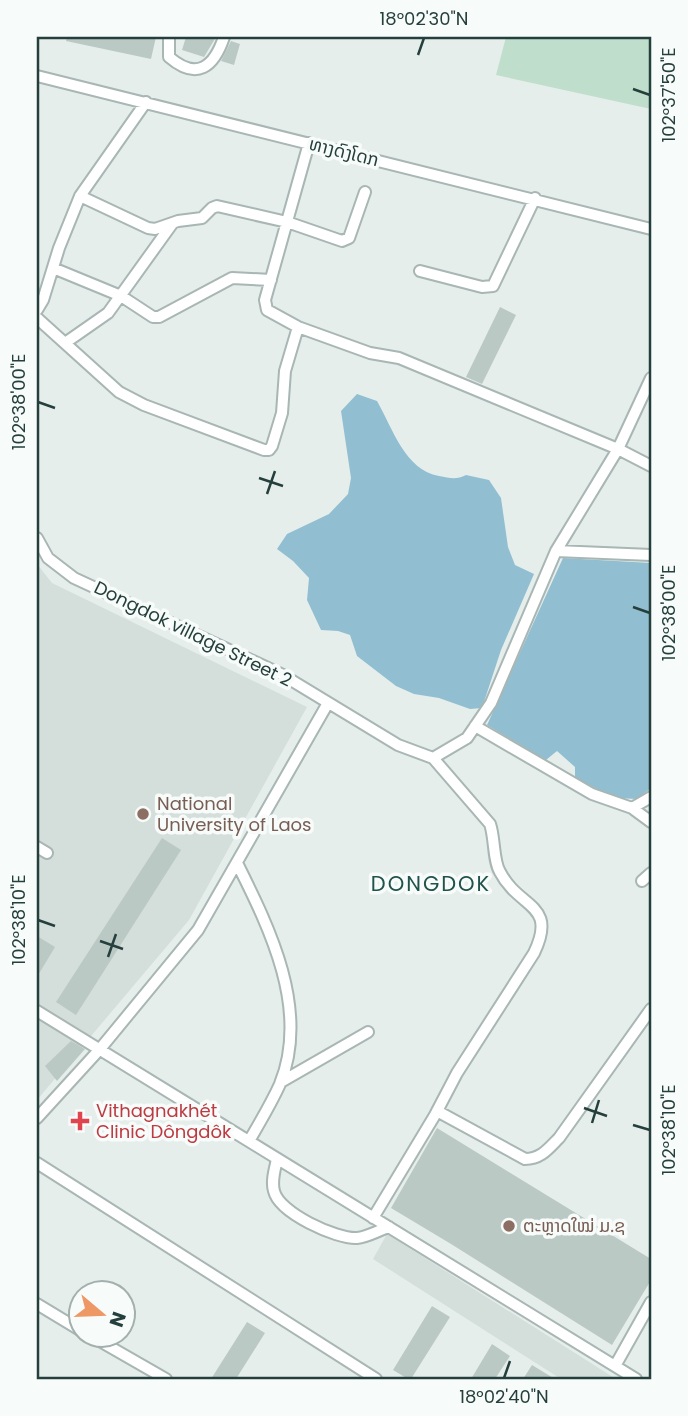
<svg xmlns="http://www.w3.org/2000/svg" width="688" height="1416" font-family="Poppins,'Noto Sans Lao',sans-serif">
<rect width="100%" height="100%" fill="#e6eeec"/>
<!-- built -->
<path fill="#d4dedb" d="M37,564L52,583L307,707L189,920L37,1100Z
M387,1234L616,1379H561L373,1259Z"/>
<!-- green -->
<path fill="#c0decc" d="M506,37H651V109L496,75Z"/>
<!-- water -->
<path fill="#91bfd1" d="M357,394L377,401C393,429 405,470 439,476C450,478 456,480 466,475L489,480L501,498L508,547L515,565L534,574L501,650L482,708L470,709L439,698L414,694L396,686L357,656L350,635L338,631L321,630L307,600L309,578L293,561L277,549L287,534L329,514L348,494L351,478L341,411Z
M563,558L651,563V788L637,799L615,798L575,778V767L557,751L546,760L487,725Z"/>
<!-- building -->
<path fill="#bbc9c5" d="M67,37H156L151,59L66,41Z
M186,37H216L204,57L182,50Z
M231,41L240,44L234,65L221,61Z
M500,307L516,315L482,384L466,377Z
M162,838L181,850L76,1015L56,1002Z
M37,936L55,947L37,977Z
M71,1041L85,1049L57,1081L45,1066Z
M437,1128L651,1259V1280L612,1345L451,1244L391,1208Z
M432,1306L450,1317L411,1379H408L393,1370Z
M247,1322L265,1333L236,1379H211Z
M492,1344L510,1356L495,1379H471Z
M532,1365L555,1379H523Z"/>
<g fill="none" stroke-linecap="round" stroke-linejoin="round">
<!-- minor casing -->
<g stroke="#a8b6b4" stroke-width="14">
<path id="minor" d="M169,37V57C197,81 214,67 224,37
M37,76L651,229
M309,143L265,300L267,310L298,327L370,353L399,358L618,449L651,466
M80,196L148,228L155,229L178,221L202,218L212,208L217,206L287,222L342,241L349,238L365,192
M53,268L121,296L153,317H159L232,278L271,280
M420,271L482,287L493,286L535,198
M37,310L43,300L59,248L80,196L146,102
M37,318L119,392L144,405L264,450H269L272,446L282,413L285,371L298,327
M65,343L108,313L172,224
M37,538L48,558L74,578L281,674L398,745L433,758
M556,551L651,555
M475,726L592,794L632,808L651,822
M433,758L467,738L491,703L556,551L618,449L651,378
M632,808L651,797
M37,847L47,853
M237,863C270,929 310,1010 280,1084C271,1104 260,1122 249,1141
M642,881L651,873
M37,1011L636,1379
M281,1082L368,1032
M437,1111L525,1159C541,1159 548,1149 559,1138L651,1009
M37,1118L100,1049L198,930L328,703
M277,1159C275,1169 271,1181 274,1191C279,1213 336,1239 357,1238C368,1237 379,1230 389,1227
M37,1163L376,1379
M373,1218L435,1115L457,1073L534,953C558,903 519,909 500,872C493,861 495,838 490,824L433,758
M37,1304L80,1330
M91,1336L166,1379
M615,1366L651,1302"/>
</g>
<!-- minor -->
<use href="#minor" stroke="#fff" stroke-width="10"/>
</g>
<!-- ticks -->
<path fill="none" stroke="#25403c" stroke-width="2.5" d="M418,55L424,38M633,89L650,95M38,402L55,408M259,478L283,486M267,494L275,471M633,607L650,613M38,920L55,926M100,941L123,949M108,957L116,934M584,1108L607,1116M592,1123L599,1100M633,1125L650,1130M504,1378L510,1361"/>
<!-- markers -->
<g fill="#8d6e63" stroke="#f7fbf9" stroke-width="2.5">
<circle cx="143" cy="814" r="7"/>
<circle cx="509" cy="1226" r="7"/>
</g>
<path fill="#e0444e" stroke="#f7fbf9" stroke-width="2.5" d="M76.5 1110.5h7v7h7v7h-7v7h-7v-7h-7v-7h7z"/>
<g text-anchor="middle" stroke-width="7" stroke-linejoin="round" paint-order="stroke">
<!-- street labels -->
<g font-size="18" fill="#25403c" stroke="#f7fbf9">
<text transform="translate(344 152) rotate(14)" y="6">ທາງດົງໂດກ</text>
<text transform="translate(193 634) rotate(26)" y="6">Dongdok village Street 2</text>
</g>
<!-- education labels -->
<g font-size="18" fill="#785e54" stroke="#f7fbf9" text-anchor="start">
<text x="157" y="810">National<tspan x="157" dy="21">University of Laos</tspan></text>
<text x="523" y="1232">ຕະຫຼາດໃໝ່ ມ.ຊ</text>
</g>
<!-- health labels -->
<g font-size="18" fill="#be3a42" stroke="#f7fbf9" text-anchor="start">
<text x="96" y="1117">Vithagnakhét<tspan x="96" dy="21">Clinic Dôngdôk</tspan></text>
</g>
<!-- quarter labels -->
<g font-size="21" letter-spacing="2" fill="#21524c" stroke="#f7fbf9">
<text x="431" y="891">DONGDOK</text>
</g>
</g>
<!-- border -->
<rect width="688" height="1416" fill="none" stroke="#f7fbf9" stroke-width="77"/>
<!-- north arrow -->
<g transform="translate(102 1314) rotate(109)"><circle r="33" fill="#f7fbf9" stroke="#a3b0ad" stroke-width="2"/>
<path d="M0-5L12 26L0 18L-12 26Z" fill="#ed9865"/>
<text y="-10" font-size="19" font-weight="bold" text-anchor="middle" fill="#25403c">N</text>
</g>
<rect x="38" y="38" width="612" height="1340" fill="none" stroke="#25403c" stroke-width="2.5"/>
<g font-size="18" text-anchor="middle" fill="#25403c">
<text x="424" y="25">18°02'30"N</text>
<text transform="translate(669 95) rotate(-90)" y="6">102°37'50"E</text>
<text transform="translate(19 402) rotate(-90)" y="6">102°38'00"E</text>
<text transform="translate(669 613) rotate(-90)" y="6">102°38'00"E</text>
<text transform="translate(19 920) rotate(-90)" y="6">102°38'10"E</text>
<text transform="translate(669 1130) rotate(-90)" y="6">102°38'10"E</text>
<text x="504" y="1403">18°02'40"N</text>
</g>
</svg>
